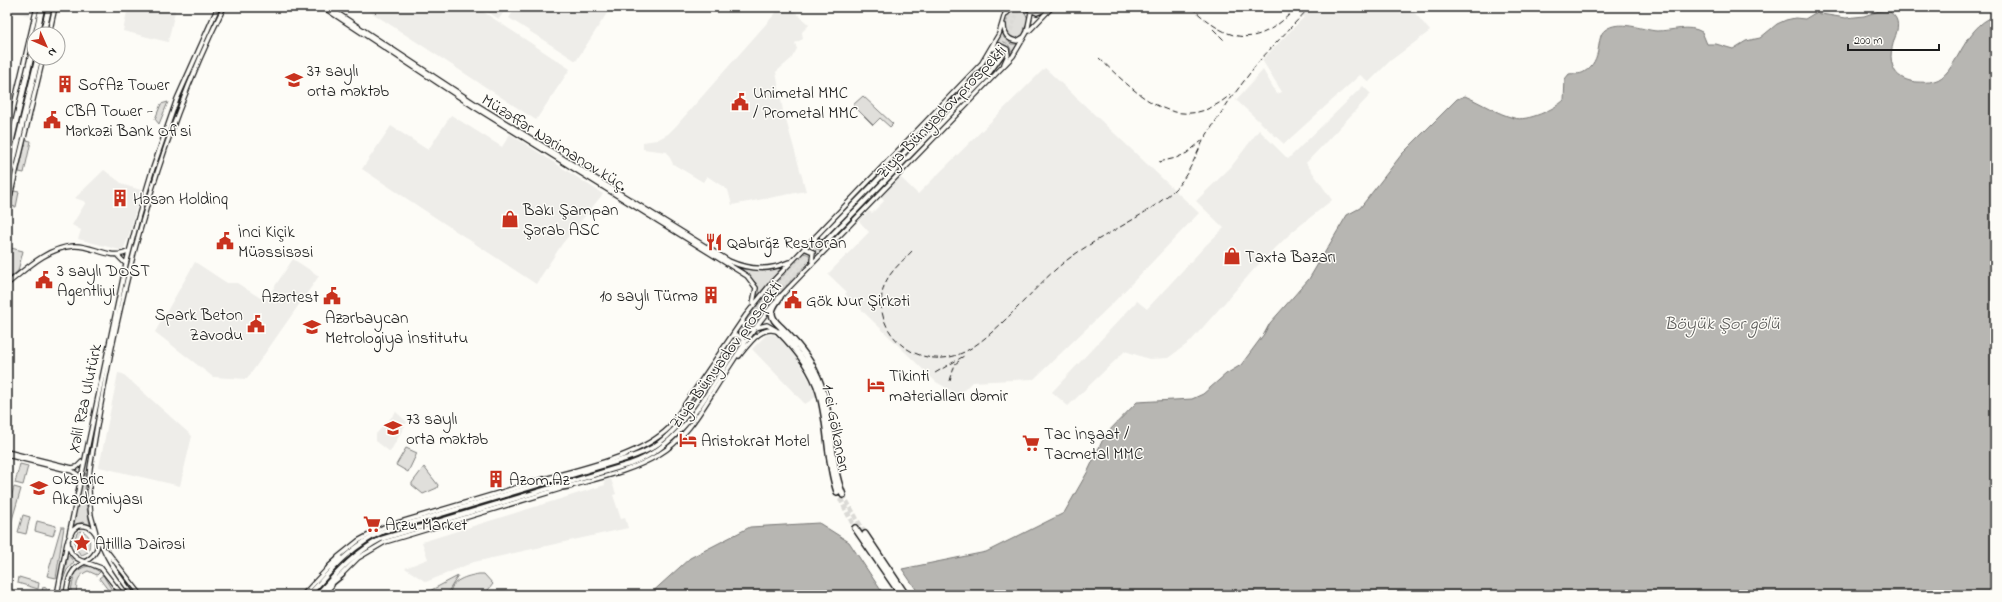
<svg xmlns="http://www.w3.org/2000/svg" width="2002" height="602" font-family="'Indie Flower',sans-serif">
<rect width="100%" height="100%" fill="#fdfcf7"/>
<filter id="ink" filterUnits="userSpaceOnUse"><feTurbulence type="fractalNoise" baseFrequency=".025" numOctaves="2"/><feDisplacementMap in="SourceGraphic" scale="8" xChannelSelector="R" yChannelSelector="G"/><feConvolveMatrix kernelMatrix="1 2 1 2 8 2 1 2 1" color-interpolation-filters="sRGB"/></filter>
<g filter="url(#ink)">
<!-- built -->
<path fill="#eeede9" d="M7,7H32L30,16L7,10Z
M128,7H176L168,42L123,31Z
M363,7H476L570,69L536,120Z
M480,7H507L499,19Z
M516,7H611L576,61L509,18Z
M781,7H790L809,25L802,32L803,39L795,43L797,49L791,59L776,72L783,111L780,115L786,120L806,191L732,205L728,190L707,176L703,182L673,164L667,152L643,149V142L657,140L668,134L676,126Z
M1303,7H1410L1430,31L1390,61L1369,82L1360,75L1284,144L1236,100L1263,70L1277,94L1282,92L1262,60L1304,17L1298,12Z
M1045,68L1199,213L1112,304L1034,379L972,382L959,395L936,382L845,294L847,292L828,274L869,232L859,221L869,211L872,213L884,201L881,197L900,177L918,194Z
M1363,86L1371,94L1306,163L1332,200L1292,232L1256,267L1190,342L1168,358L1149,359L1125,351L1068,406L1052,392L1137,301L1147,309L1206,245L1224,228L1196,201L1231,167L1259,130L1288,159Z
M451,115L502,147L510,134L603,194L562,244L536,284L362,169L391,126L428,150Z
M104,170L124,185L141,190L129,235L124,248L120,250L78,239L81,230L72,225L86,202L75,198Z
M293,259L319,276L247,379L213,377L155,332L195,262L227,283H237L265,301Z
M773,334L779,338L797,359L812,385L816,397L805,404L752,349L766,335Z
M118,373L123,374L192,436L180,486L99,467Z
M396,412L407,422L390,452L376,441V434Z
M611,479L616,494L613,495L621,519L625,518L628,528L474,562L426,582L405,568L428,559L422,542L605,485L604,481Z"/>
<!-- green -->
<path fill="#e0dfdb" stroke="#7e7e7c" d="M1015,8L1024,10L1028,19L1023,34L1016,39L1007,34C1005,24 1007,13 1015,8Z
M1001,35L1011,44H1018L1011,53C1011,45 1006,41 998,41Z
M863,96L893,124L890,127L880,118L873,125L853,105Z
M168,102L159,124L155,119L161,104Z
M26,140L31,141L24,173L19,172Z
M14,191L19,192L16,207L10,206Z
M7,247L23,251L18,271L7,280Z
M805,253L811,256L809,261L785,287L754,325L750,327L746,326V320L778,281Z
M782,267L758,295L756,283L742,269L764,271Z
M406,448L417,453L408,472L396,465Z
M20,464L28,466L23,485L15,483Z
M424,467L438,485L437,488L423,494L412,485V483Z
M86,473L85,497L90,525L83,522L73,525L84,475Z
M14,487L21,489L9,530L7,529V513Z
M23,515L30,517L26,534L18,532Z
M37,521L56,526L53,536L35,531Z
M61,527H64L56,578L47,576Z
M80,531C91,532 91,544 88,552L82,555C74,550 73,541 77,533Z
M68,555L74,562L67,570L63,580Z
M90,566L100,572L97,575L88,571C76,576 77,584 76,595H70L75,572L84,567Z
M479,574H484L493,584L484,595H450C450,580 467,576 479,574Z
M103,575L115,595H112L99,578Z
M458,576L446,595H422Z
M19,577L39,583L38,589L18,583Z
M43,587L52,590L51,595H41Z"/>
<!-- water -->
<path fill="#b7b6b2" stroke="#797876" d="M1885,9C1915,24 1880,44 1895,71C1899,78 1908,81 1916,82C1922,82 1928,83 1934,81C1957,76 1962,27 1995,16V595H920L902,569L986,552L1064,513L1088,471L1105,435L1137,402L1192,399L1203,394L1226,374L1241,365L1264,334L1270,323L1309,279L1347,215L1360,208L1402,154L1457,99L1465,96C1481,103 1498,114 1514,118C1527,122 1555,109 1564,100L1565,79L1569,74C1574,73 1579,75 1584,72C1604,60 1595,37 1605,30C1619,19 1642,30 1657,31C1672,31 1689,24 1702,32L1707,44H1716L1733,49L1746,41L1760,38L1777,24L1786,20L1795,18L1805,19L1815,13L1846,18L1864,16Z
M819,523L849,542L884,595H649L690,558L750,527Z"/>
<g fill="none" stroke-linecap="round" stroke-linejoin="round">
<!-- primary-tunnel -->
<path stroke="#dbdad6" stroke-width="4" stroke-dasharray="4 2" stroke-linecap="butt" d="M998,48L1013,7
M1003,53L1019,7
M734,341L774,287L822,237
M738,345L771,299L826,241"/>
<!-- highway-tunnel -->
<path stroke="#dbdad6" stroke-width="5" stroke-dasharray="5 2.5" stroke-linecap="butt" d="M837,492L855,528
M843,495L865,534"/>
<!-- secondary casing -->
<g stroke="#1c1c1c" stroke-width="6">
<path id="secondary" d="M323,7L476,108L747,276L756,288L753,303
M328,7L477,105L729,261C749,270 769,271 789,262
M1024,7L1037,13L1049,8
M1007,13L1013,7
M1004,25C1004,34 1008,40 1017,41L1024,37
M1029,31L1052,7
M49,34L55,7
M993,49L999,45L1007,49L1008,55L1004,64
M7,135L37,7
M7,209L43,58
M816,236L815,240L818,246L822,248L828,246
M804,248L813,252L812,261
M118,256L126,264
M7,284C26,269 47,248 73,246C92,244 111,262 129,251
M779,298L1013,56L1027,32L1032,7
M743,320V325L747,330L767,325L776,330
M732,336L737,335L743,339V344
M739,356C748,345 762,323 779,332
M7,452L72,468L77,467L82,462
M7,455L72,471L78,475V480
M541,480C582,468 639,457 669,428L746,315L774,280L982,63L999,34L1007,7
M570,486C599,478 632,471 658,455C687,438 702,409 720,381C737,355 753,328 774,304
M69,535L126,264L138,218L152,171L177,99L218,7
M106,550L141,595
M338,557L358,541L384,527L532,483
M340,576L358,558L385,542L560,489
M57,595L67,543
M66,595C68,579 70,569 85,562L101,568L122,595
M133,595C124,583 115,571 108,558C103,549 100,538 93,530C89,526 84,525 78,526L73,530L68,540C68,551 74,559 85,562C91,558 95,555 97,548C99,537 93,525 91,515C89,499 88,484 90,468C115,310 152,151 224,7
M303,595L330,566
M323,595L332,585"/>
</g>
<!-- primary casing -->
<g stroke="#1c1c1c" stroke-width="7">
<path id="primary" d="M822,237L981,74L998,50
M826,241L986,77L1003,53
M529,483L545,480
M553,489L571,486
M329,567L340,557
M326,588L342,575
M309,595C332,569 352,545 384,531L625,459C637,455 649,451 659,443C688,422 714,373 734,341
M317,595C337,573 354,553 381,539L630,464C684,445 709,390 738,345"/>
</g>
<!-- highway casing -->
<g stroke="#1c1c1c" stroke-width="8">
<path id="highway" d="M36,34L42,7
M43,34L49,7
M7,159L34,44
M7,186L38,58
M780,297C777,302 772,307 772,313C772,320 778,324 782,328C795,341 807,354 815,371C835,410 827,455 843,495
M779,332C796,349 812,369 819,392C829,425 826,460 837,492
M855,528L901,595
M865,534L906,595"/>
</g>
<!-- secondary -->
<use href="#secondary" stroke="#fdfcf7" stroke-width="3.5"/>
<!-- primary -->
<use href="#primary" stroke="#fdfcf7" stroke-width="4"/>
<!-- highway -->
<use href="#highway" stroke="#fdfcf7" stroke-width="5"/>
<!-- rail -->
<path stroke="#1c1c1c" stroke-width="1" stroke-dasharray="6 3" stroke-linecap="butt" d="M1191,7C1231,45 1258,48 1297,7
M1213,29L1224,40
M1099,58C1137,94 1178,139 1230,95
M1159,162L1176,158L1187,153L1204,139L1229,101L1259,61L1310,7
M912,251C902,262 889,272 884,286C870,329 912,368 954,356C988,347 1032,288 1062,264C1096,236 1140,221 1173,191C1188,177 1195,157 1204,139
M935,373L964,356
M950,381L955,364L959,361"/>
</g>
</g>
<!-- icons -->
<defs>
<g id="school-bare" transform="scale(1.38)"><path d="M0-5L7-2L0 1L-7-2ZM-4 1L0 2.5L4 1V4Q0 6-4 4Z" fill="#c8321e" stroke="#fdfcf7" stroke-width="2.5" paint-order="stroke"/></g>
<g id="building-bare" transform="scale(1.38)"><path d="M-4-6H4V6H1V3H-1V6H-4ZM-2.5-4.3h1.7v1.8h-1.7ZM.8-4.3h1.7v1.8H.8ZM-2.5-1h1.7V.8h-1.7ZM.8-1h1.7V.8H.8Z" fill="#c8321e" stroke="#fdfcf7" stroke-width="2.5" paint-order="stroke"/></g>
<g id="civic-bare" transform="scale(1.38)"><path d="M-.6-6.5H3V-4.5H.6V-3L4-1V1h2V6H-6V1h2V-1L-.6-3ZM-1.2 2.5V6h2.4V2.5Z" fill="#c8321e" stroke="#fdfcf7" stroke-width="2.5" paint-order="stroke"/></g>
<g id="shop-bare" transform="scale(1.38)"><path d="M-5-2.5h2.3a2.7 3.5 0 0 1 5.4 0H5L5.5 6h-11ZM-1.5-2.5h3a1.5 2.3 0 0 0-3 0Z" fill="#c8321e" stroke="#fdfcf7" stroke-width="2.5" paint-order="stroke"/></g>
<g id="restaurant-bare" transform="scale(1.38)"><path d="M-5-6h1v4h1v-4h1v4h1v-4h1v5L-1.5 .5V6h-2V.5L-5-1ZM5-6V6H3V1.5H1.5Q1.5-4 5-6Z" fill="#c8321e" stroke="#fdfcf7" stroke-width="2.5" paint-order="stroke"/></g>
<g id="university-bare" transform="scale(1.38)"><path d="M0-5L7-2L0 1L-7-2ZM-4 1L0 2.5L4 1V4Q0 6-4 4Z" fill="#c8321e" stroke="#fdfcf7" stroke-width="2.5" paint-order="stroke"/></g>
<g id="hotel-bare" transform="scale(1.38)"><path d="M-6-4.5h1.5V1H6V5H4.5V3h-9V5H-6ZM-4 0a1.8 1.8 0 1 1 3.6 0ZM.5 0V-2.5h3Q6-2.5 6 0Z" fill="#c8321e" stroke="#fdfcf7" stroke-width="2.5" paint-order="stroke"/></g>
<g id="supermarket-bare" transform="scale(1.38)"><path d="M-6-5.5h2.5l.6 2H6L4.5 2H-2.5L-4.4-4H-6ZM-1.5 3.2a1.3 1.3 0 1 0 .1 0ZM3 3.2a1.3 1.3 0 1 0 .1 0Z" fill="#c8321e" stroke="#fdfcf7" stroke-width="2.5" paint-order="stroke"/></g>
<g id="sight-bare" transform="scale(1.38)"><path d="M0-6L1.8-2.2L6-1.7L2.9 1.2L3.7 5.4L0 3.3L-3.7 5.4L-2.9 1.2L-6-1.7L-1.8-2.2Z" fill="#c8321e" stroke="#fdfcf7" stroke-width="2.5" paint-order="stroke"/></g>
</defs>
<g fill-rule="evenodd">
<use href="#school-bare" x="294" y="80"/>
<use href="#building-bare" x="65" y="84"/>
<use href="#civic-bare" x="740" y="102"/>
<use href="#civic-bare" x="52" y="120"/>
<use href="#building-bare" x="120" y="198"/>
<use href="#shop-bare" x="510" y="219"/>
<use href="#civic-bare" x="225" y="241"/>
<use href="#restaurant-bare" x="714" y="242"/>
<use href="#shop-bare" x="1232" y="256"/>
<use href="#civic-bare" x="44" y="280"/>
<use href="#building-bare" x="711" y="295"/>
<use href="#civic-bare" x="332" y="296"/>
<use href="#civic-bare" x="793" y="300"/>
<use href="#civic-bare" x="256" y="324"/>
<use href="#university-bare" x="312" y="327"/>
<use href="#hotel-bare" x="876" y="385"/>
<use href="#school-bare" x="393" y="428"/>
<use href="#hotel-bare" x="688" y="440"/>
<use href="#supermarket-bare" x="1031" y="443"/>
<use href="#building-bare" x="496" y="479"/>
<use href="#university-bare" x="39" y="488"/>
<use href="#supermarket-bare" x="372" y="524"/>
<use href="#sight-bare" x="82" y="543"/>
</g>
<g text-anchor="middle" stroke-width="3" stroke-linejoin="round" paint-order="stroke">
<!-- poi labels -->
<g font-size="17" fill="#1c1c1c" stroke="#fdfcf7" text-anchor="start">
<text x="307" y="76">37 saylı<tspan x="307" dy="20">orta məktəb</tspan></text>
<text x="78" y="90">SofAz Tower</text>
<text x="753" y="98">Unimetal MMC<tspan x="753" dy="20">/ Prometal MMC</tspan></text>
<text x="65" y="116">CBA Tower -<tspan x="65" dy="20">Mərkəzi Bank Ofisi</tspan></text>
<text x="133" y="204">Həsən Holdinq</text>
<text x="523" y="215">Bakı Şampan<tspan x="523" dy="20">Şərab ASC</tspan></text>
<text x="238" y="237">İnci Kiçik<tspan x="238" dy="20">Müəssisəsi</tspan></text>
<text x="727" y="248">Qabırğz Restoran</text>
<text x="1245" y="262">Taxta Bazarı</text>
<text x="57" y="276">3 saylı DOST<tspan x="57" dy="20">Agentliyi</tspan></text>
<text x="698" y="301" text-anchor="end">10 saylı Türmə</text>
<text x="319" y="302" text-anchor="end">Azərtest</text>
<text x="806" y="306">Gök Nur Şirkəti</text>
<text x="243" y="320" text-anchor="end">Spark Beton<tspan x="243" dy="20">Zavodu</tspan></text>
<text x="325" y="323">Azərbaycan<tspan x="325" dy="20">Metrologiya İnstitutu</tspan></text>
<text x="889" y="381">Tikinti<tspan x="889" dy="20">materialları dəmir</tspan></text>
<text x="406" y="424">73 saylı<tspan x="406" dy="20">orta məktəb</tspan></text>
<text x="1044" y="439">Tac İnşaat /<tspan x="1044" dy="20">Tacmetal MMC</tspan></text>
<text x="701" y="446">Aristokrat Motel</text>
<text x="52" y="484">Oksbric<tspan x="52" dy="20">Akademiyası</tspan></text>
<text x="509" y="485">Azom.Az</text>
<text x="385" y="530">Arzu Market</text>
<text x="95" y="549">Atillla Dairəsi</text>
</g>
<!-- street labels -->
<g font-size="17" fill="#1c1c1c" stroke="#fdfcf7">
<text transform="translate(941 111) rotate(-46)" y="6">Ziya Bünyadov prospekti</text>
<text transform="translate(555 142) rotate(32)" y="6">Müzəffər Nərimanov küç.</text>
<text transform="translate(725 354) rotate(-54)" y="6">Ziya Bünyadov prospekti</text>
<text transform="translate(84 398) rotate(-78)" y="6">Xəlil Rza Ulutürk</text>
<text transform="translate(837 428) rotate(79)" y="6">1-ci Gölkənarı</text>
</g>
<!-- water labels -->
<g font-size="18" font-style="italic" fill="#5a5a58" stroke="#fdfcf7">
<text x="1722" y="329">Böyük Şor gölü</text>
</g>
</g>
<!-- margin -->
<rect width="2002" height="602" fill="none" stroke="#fdfcf7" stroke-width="24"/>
<rect x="12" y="12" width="1978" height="578" fill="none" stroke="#1c1c1c" stroke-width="1.5" filter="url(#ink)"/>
<!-- north arrow -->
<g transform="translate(46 46) rotate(135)"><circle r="19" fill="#fdfcf7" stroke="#a3a29f"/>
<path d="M0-3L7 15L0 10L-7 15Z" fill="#c8321e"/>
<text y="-6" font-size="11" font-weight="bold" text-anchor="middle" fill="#1c1c1c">N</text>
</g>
<!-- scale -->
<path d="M1848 44v6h91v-6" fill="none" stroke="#1c1c1c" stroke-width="2"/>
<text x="1854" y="44" font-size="12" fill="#1c1c1c" stroke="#fdfcf7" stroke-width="3" paint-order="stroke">200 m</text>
</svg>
